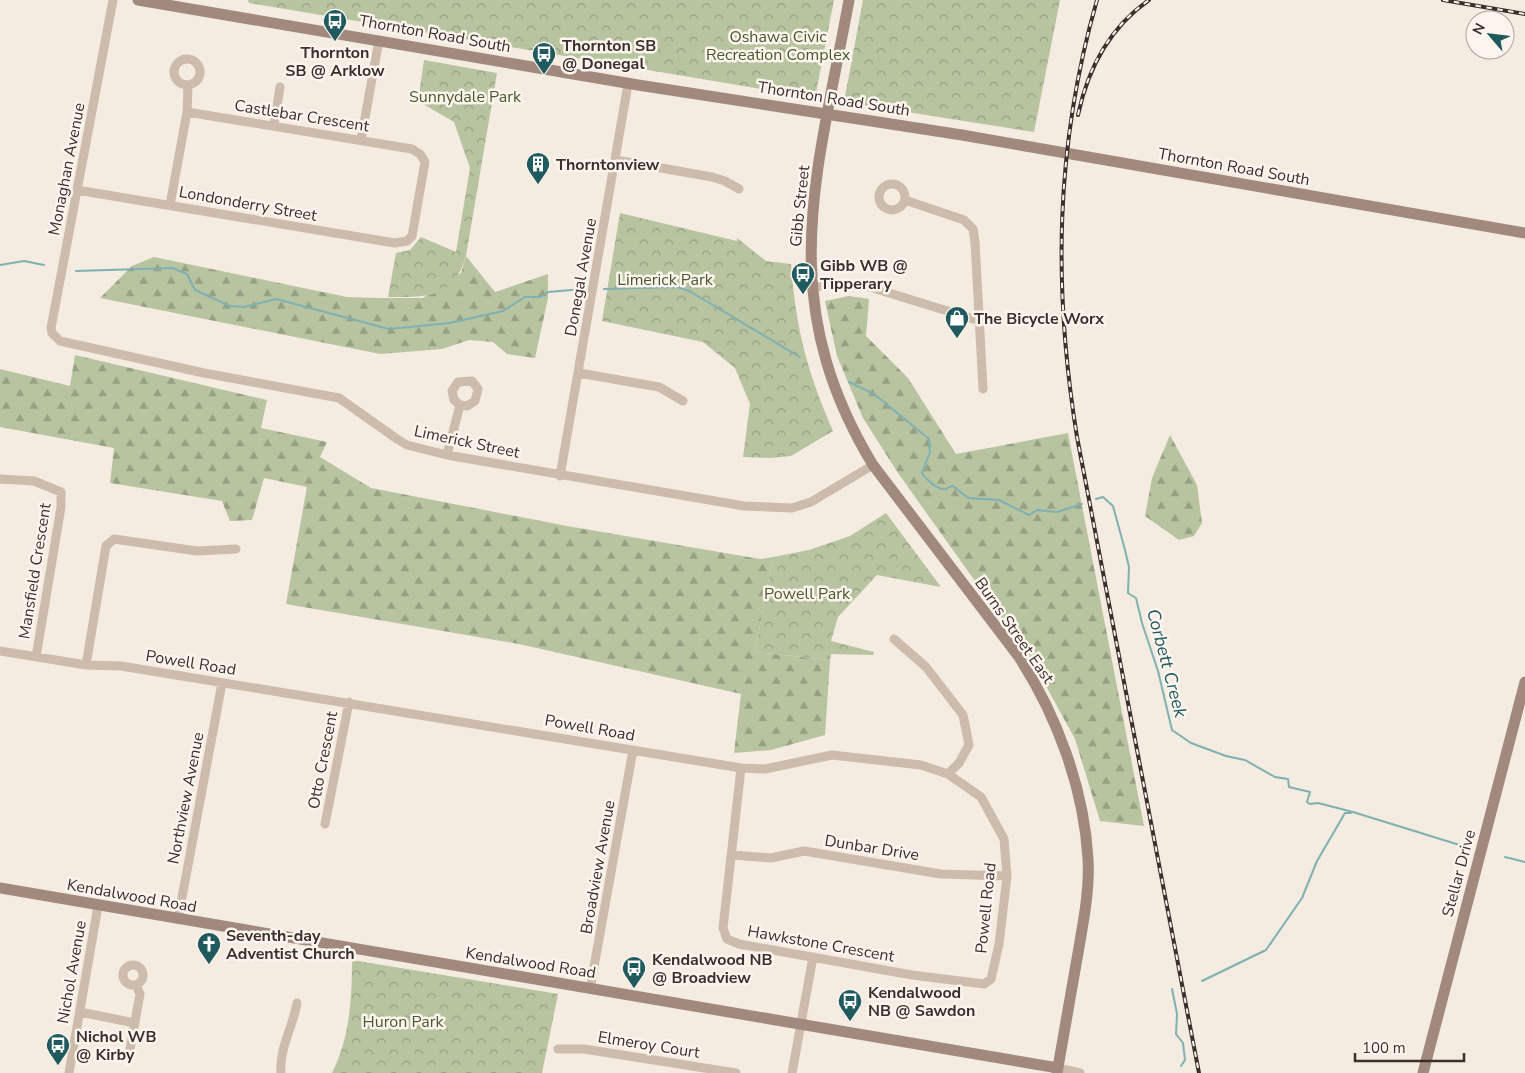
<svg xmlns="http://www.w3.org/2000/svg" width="1525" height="1073" font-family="'Nunito Sans',sans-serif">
<defs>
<pattern id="forest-firs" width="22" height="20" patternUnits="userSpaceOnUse" patternTransform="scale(1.25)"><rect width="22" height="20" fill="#b8c4a0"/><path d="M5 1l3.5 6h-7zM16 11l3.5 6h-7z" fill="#97a083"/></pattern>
<pattern id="park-crowns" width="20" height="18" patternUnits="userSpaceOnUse" patternTransform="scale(1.25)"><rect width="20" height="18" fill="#b8c4a0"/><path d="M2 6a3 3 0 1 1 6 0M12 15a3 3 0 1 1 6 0" fill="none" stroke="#97a083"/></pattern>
</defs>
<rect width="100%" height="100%" fill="#f4ebe1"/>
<!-- forest -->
<path fill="url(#forest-firs)" d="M466,256L495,292L548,274V298L535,358L507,354L493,342L469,340L442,349L380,354L100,298L132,266L154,257L347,297L377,298H423L461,273Z
M849,296L869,299L866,336L908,378L956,454L1068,433L1144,826L1100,821L1075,739L1034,664L898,473L863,418L837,356L825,301Z
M75,355L267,400L261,428L327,442L320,457L371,488L567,526L760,559L773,557L755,652L830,660L825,735L771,750L734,753L741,694L519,644L286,604L307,487L264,478L252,520L230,521L222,501L110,483L114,448L0,427V369L70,386Z
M1170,435L1197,485L1202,523L1194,536L1179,540L1145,516L1152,478Z"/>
<!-- park -->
<path fill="url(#park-crowns)" d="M248,0H834L815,98L249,3Z
M863,0H1060L1034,132L844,102Z
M424,60L497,73L466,256C453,300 426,297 388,297L396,253L410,250L421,237L456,252L470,168L454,122L418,101Z
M620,213L737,241V238L766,261L791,264C796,330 807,371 833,431L791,456L770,458L743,457L750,404L735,368L703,342L602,321Z
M886,513L941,587L877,575L838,617L831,641L874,652L873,655L831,654L830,660L755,652L773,557L809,550L850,536Z
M352,960L558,994L542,1073H332C350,1037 352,999 352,960Z"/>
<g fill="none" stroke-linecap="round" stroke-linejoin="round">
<!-- stream -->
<path stroke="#7fb0b2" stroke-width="2" d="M0,265L24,261L44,265
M76,271L172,268L187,274L195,290L230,306L244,307L276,299L389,329L450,323L503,311L525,297H540L548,292L583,289
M604,289L678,287L691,292L800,357
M849,382L874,394L929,439L930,452L922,473C925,478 938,491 946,489C948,488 951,486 953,486L968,498L999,500L1029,515L1037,510L1057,512L1082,504
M1096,499L1103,497L1113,506L1125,550L1129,567L1128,593L1136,598L1142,623L1158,671L1172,730L1191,743L1226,756L1245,760L1275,777L1288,779L1289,787L1310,792L1307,802L1310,804L1318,803L1353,812L1466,847
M1505,857L1525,862
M1202,981L1266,950L1302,898L1317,861L1345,813H1351
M1172,989L1177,1014L1176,1034L1183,1043L1185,1060L1181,1066"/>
<!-- street -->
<path stroke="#cdbbac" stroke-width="9" d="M113,0L51,328L52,333L60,341L204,373L339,398L397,439L407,445L447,455L744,506L792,508L811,502L873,465
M174 72a13 13 0 1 1 26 0a13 13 0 1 1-26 0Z
M274,125L280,87
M361,140L379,40
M616,160L712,177L725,181L739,189
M879 197a13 13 0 1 1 26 0a13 13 0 1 1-26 0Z
M77,190L395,243L407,241L412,236L425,162L420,154L412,149L187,112
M905,200L964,220L973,229L975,242L983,389
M170,205L187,112L188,86
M811,287L860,284L980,321
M579,373L659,387L683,401
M447,455L460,405L454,400L452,391L458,382L472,381L478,389L475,401L467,406L460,405
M560,476L628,84
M0,479L34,481L61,492V507L36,657
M894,639L926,667L963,715L969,745L959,763L948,774
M0,651L86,665L121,666L741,768L765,769L832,755L921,765L948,774L981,797L1004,839L1007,876L999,944L991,979L984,984L912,975L739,944L727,939L723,928L741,768
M86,665L106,546L114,539L197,551L236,549
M325,824L349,702
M732,855L771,858L804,851L941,874L1007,876
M178,919L222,683
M123 975a10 10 0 1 1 20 0a10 10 0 1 1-20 0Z
M590,989L633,750
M80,1012L135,1023
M558,1049H584L736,1073
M129,1055L140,994L136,985
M1058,1068L1080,1073
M69,1073L98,906
M281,1073C279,1048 293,1027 297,1003
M792,1073L813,957"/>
<!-- secondary -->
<path stroke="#a18a7d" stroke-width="11" d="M138,0L638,85L962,135L1525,233
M849,0C817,176 773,300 873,465L1019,657C1057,716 1084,788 1088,859C1090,890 1083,923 1078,953C1071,993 1064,1033 1057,1073
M0,888L1058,1068
M1423,1073L1525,682"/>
<!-- rail casing -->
<g stroke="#3b302b" stroke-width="4">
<path id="rail" d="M1097,0C1055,146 1053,288 1077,437L1199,1073
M1443,0L1525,14
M1078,115C1088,68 1109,28 1149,0"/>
</g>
<!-- rail -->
<use href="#rail" stroke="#fbf5ee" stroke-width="2" stroke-dasharray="5.5" stroke-linecap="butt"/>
</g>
<!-- icons -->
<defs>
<g id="bus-pin" transform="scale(1.25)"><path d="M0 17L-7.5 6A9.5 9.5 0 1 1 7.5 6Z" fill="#1f5a5e" stroke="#fbf5ee"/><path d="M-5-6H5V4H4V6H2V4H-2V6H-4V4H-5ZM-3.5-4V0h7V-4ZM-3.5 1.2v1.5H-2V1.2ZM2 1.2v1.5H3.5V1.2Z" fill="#fff"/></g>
<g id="building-pin" transform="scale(1.25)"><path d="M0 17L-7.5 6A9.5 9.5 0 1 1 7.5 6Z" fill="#1f5a5e" stroke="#fbf5ee"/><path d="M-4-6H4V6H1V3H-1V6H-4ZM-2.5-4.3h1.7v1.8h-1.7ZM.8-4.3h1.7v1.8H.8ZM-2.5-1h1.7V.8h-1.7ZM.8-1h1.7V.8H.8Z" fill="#fff"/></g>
<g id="shop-pin" transform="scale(1.25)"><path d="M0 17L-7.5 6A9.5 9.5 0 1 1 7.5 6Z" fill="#1f5a5e" stroke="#fbf5ee"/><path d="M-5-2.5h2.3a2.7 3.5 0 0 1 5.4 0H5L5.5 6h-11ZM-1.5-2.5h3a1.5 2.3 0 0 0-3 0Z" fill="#fff"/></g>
<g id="church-pin" transform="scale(1.25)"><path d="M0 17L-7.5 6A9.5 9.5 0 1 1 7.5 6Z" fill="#1f5a5e" stroke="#fbf5ee"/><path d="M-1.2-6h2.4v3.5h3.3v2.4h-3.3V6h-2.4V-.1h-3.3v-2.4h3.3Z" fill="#fff"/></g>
</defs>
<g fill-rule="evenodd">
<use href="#bus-pin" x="335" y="21"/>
<use href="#bus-pin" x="544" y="54"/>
<use href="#building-pin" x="538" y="164"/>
<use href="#bus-pin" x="803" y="274"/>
<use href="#shop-pin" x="957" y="318"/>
<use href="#church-pin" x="209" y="944"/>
<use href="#bus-pin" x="634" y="968"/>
<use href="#bus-pin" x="850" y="1001"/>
<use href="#bus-pin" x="58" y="1045"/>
</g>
<g text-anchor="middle" stroke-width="5" stroke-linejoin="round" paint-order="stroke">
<!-- street labels -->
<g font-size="16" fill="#3b302b" stroke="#fbf5ee">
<text transform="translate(435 33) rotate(10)" y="6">Thornton Road South</text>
<text transform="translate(834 98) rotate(9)" y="6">Thornton Road South</text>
<text transform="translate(302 115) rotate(9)" y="6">Castlebar Crescent</text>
<text transform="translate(1234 166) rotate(10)" y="6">Thornton Road South</text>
<text transform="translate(66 169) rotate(-79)" y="6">Monaghan Avenue</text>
<text transform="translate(248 203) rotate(10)" y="6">Londonderry Street</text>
<text transform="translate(799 206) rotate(-84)" y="6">Gibb Street</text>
<text transform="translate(580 277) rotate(-80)" y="6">Donegal Avenue</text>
<text transform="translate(467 441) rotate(12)" y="6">Limerick Street</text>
<text transform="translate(34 571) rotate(-81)" y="6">Mansfield Crescent</text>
<text transform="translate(1015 630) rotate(55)" y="6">Burns Street East</text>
<text transform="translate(191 662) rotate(9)" y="6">Powell Road</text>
<text transform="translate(590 727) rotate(10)" y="6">Powell Road</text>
<text transform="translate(322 760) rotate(-79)" y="6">Otto Crescent</text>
<text transform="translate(185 798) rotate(-79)" y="6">Northview Avenue</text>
<text transform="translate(872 847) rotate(9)" y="6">Dunbar Drive</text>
<text transform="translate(597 867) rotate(-80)" y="6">Broadview Avenue</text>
<text transform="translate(1458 873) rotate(-75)" y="6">Stellar Drive</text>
<text transform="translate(132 895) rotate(10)" y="6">Kendalwood Road</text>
<text transform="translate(985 908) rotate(-84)" y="6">Powell Road</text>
<text transform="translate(821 943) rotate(10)" y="6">Hawkstone Crescent</text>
<text transform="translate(531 962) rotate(9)" y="6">Kendalwood Road</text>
<text transform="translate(71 972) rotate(-80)" y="6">Nichol Avenue</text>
<text transform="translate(649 1044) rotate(9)" y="6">Elmeroy Court</text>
</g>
<!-- park labels -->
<g font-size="16" fill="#4a5a2e" stroke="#fbf5ee">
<text x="778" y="42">Oshawa Civic<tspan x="778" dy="18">Recreation Complex</tspan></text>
<text x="465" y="102">Sunnydale Park</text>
<text x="665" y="285">Limerick Park</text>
<text x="807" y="599">Powell Park</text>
<text x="403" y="1027">Huron Park</text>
</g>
<!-- poi labels -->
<g font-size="16" font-weight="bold" fill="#3b302b" stroke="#fbf5ee" text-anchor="start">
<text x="562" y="51">Thornton SB<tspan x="562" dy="18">@ Donegal</tspan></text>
<text x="335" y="58" text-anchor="middle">Thornton<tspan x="335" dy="18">SB @ Arklow</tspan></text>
<text x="556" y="170">Thorntonview</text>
<text x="820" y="271">Gibb WB @<tspan x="820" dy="18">Tipperary</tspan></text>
<text x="974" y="324">The Bicycle Worx</text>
<text x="226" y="941">Seventh-day<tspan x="226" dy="18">Adventist Church</tspan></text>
<text x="652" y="965">Kendalwood NB<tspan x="652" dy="18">@ Broadview</tspan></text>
<text x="868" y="998">Kendalwood<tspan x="868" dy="18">NB @ Sawdon</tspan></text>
<text x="76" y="1042">Nichol WB<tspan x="76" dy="18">@ Kirby</tspan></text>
</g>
<!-- water labels -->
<g font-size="18" font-style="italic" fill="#1f5a5e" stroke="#fbf5ee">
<text transform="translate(1167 663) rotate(75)" y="6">Corbett Creek</text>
</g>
</g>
<!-- north arrow -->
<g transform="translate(1490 35) rotate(298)"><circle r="24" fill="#fbf5ee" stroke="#aea6a0"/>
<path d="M0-4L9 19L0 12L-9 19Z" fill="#1f5a5e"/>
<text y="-8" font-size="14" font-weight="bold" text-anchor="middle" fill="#3b302b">N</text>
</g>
<!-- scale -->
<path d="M1355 1053v8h109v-8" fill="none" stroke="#3b302b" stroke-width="2.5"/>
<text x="1362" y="1053" font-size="15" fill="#3b302b" stroke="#fbf5ee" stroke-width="4" paint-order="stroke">100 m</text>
</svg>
